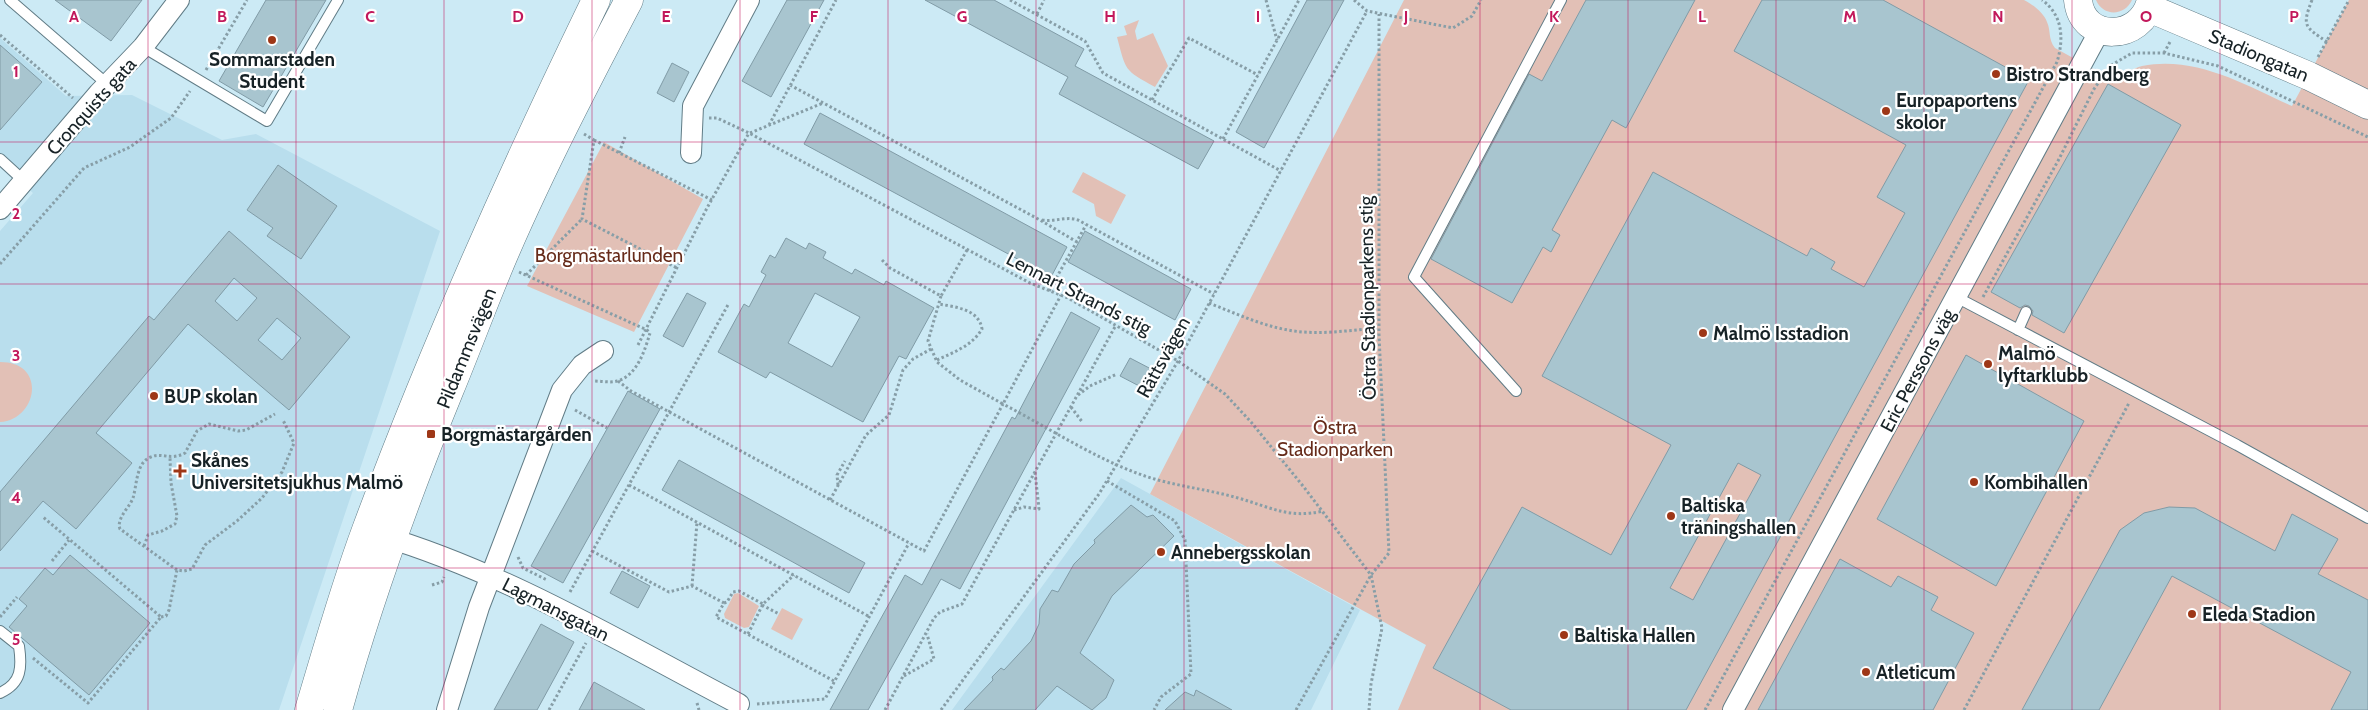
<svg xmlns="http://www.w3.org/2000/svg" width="2368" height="710" font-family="Cabin,sans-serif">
<rect width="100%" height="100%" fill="#cceaf5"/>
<!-- built -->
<path fill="#b9deed" d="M0,38L66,96L132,95L222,140L256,134L440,231L279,710H0V231L33,193L0,164Z
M1121,478L1360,610L1311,710H952Z"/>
<!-- green -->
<path fill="#e2c0b6" d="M1404,0H2024C2032,4 2044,13 2047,22C2051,31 2048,39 2055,48L2115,81C2123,76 2133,68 2142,66C2195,55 2246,85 2292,106L2349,0H2368V710H1398L1426,645L1150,494Z
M2096,0H2132C2125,16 2103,17 2096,0Z
M1139,20L1135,31L1137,40L1153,33L1168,66L1155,87C1124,70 1126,71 1117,37L1127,35L1124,26Z
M604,142L703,199L634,332L527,286Z
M1083,172L1126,195L1111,224L1096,216L1094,204L1072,192Z
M0,362C48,362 37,420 0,422Z
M738,593L759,606L749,627L744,628L725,618L724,614L734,594Z
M782,608L803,619L792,640L771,629Z"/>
<!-- building -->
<path fill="#a8c5cf" stroke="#809ba6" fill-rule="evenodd" d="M55,0H142L111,41Z
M266,0H326L263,107L219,81Z
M787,0H824L771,97L742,81Z
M925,0H994L1084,49L1075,66L1214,141L1198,169L1059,94L1068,77Z
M1307,0H1344L1264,148L1236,132Z
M1586,0H1695L1626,128L1612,120L1552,230L1560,235L1551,252L1543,247L1512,303L1431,259L1529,74L1542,81Z
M1762,0H1883L2029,80L1686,710H1511L1433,668L1522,507L1611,555L1671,445L1542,376L1653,172L1807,256L1811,248L1835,262L1831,269L1864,287L1905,213L1877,197L1906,145L1734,51ZM1738,463L1761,475L1693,600L1670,588Z
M0,45L42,82L0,130Z
M672,63L689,72L674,102L657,93Z
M2108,84L2181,125L2064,333L2032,315L2033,311L2029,306L2025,305L2020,308L1991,292Z
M820,113L1067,247L1051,277L804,144Z
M278,165L337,206L301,259L267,236L273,228L247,210Z
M229,231L350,337L289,410L188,324L96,433L132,463L76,529L43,501L0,551V492L149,316L154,320ZM234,278L257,298L237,321L215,301ZM277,318L301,338L282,360L258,340Z
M1085,231L1191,289L1175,320L1068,262Z
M786,238L806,249L809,243L826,252L823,258L852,274L855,269L884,285L886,281L934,308L906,359L899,356L863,422L770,372L766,378L718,352L744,304L749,307L766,275L761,272L770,255L775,258ZM815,293L860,317L832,367L788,343Z
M687,293L706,303L683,347L663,336Z
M1071,312L1100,328L960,589L941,579L868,710H830L905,575L922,585L1012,417L1015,419Z
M1966,355L2084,421L1996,586L1877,519Z
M1130,358L1153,370L1143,388L1120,376Z
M628,391L660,409L563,583L531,566Z
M679,460L865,563L849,593L662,490Z
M1131,505L1147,517L1153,515L1174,536L1112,596L1080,653L1114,680L1106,698L1092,710L1057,686L1035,710H964L993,680L992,677L1001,668L1004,670L1031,641L1039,624L1040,609L1052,590L1058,592L1074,564L1095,543L1094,540Z
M2169,507L2195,508L2275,551L2292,514L2338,539L2318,574L2368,600V710H2331L2351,672L2172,576L2099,710H2022L2120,530L2144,513Z
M70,555L150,623L89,695L9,627L27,606L19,599L45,568L53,575Z
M1840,559L1891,587L1898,576L1938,597L1931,610L1974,633L1933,710H1758Z
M622,571L650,586L638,608L610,593Z
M541,624L574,642L560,668L537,710H494Z
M594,682L645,710H579Z
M1196,690L1232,710H1165L1185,692L1194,696Z"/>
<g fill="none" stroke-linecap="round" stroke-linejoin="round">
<!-- service casing -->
<g stroke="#617c86" stroke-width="12">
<path id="service" d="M10,0L107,84
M143,47L267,121L338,0
M0,159L24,181
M1956,297L2237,445L2368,518
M2018,330L2026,312
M1516,391L1414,277L1561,0
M0,631L19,646C22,667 22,683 0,693"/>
</g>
<!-- minor casing -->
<g stroke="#617c86" stroke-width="22">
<path id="minor" d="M691,153L693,106L749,0
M0,209L99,93L143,47L179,0
M379,535C507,573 622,643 739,704
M447,710L479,607L562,390L582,365L603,351
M1733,710L2100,30"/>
</g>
<!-- secondary casing -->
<g stroke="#617c86" stroke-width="29">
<path id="secondary" d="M2078,0C2082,43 2142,42 2151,0
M2149,8L2309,76L2368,105
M309,710C327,650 344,589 366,530C433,349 512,173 596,0
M338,710C368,601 407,494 450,389C469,343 486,296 506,250C543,165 586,82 629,0"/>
</g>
<!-- path -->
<path stroke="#879ea7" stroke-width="3" stroke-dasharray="2.5 2.5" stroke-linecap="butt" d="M1010,0L1085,41L1103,73L1281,171
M1266,0L1277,40
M1354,0L1367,11L1453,28L1472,16L1481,0
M2312,0C2302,26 2304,26 2327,42
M1037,14L1044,0
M0,35L73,98
M2164,53L2171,40
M2318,57L2349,0
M206,70L247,0
M790,85L1040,220L1077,242
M1152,100L1189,38L1258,75
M709,118H717L749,133L1030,283L1068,298L1178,361L1225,394L1251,422L1303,486L1371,575L1382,628L1371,684L1369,710
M769,125L836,0
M750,133L823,103
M584,134L594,140L582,219L677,268
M1223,139L1299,0
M594,140L712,200
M619,153L625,137
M1042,220C1055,222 1066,216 1078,220L1214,294
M882,260L890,268L941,296L967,250
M0,264L84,168L130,147L171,118L190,91
M519,272L647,330L650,333C645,350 637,376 617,381C610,383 601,381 593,381
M526,275L582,219
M1049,291L1086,225
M941,296L928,341L937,362L960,380L1003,404L1061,295
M1983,297L2059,159L2094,89L2110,66L2132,53H2164L2218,66L2368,137
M1209,303C1237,314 1265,327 1294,331C1322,335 1351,330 1379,328
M638,345L707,208L749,133
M937,360C954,352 972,346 982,329C979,309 955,307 939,304
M618,381L631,391L924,551L1003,404C1049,428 1094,458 1142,475C1173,486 1207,489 1238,498C1270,507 1289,519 1323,511
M1078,395L1090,386L1117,374
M1071,407L1083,423
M575,410L607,428
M1107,481L1175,521L1185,540L1191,674L1161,697L1154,710
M629,485L870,617
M838,485L837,475L845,461
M830,500L866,435L889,415L903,370L913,359L931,349
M1014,510L1024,507L1039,509L1035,472
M144,546L148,535L162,531L175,524L177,516L171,483L170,458
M592,551L669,592L692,586L724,603L716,617L834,681
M518,557L523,568L547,580
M52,561L69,540
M177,570L120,529L119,526C120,514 129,508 133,498C137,485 136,462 151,457C162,452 170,461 185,453L197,431L209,424L238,431L246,430L275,414
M432,585L442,582L444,577
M692,586L697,522
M570,592L729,303
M724,603L727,602L733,592L739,591L763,604
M762,605L779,614
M0,617L17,597
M161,617L166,616L169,610L177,570L184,571L192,569L205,545L237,521L262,498L282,472L294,443L283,420
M748,634L763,604L794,575
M33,658L88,703L161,617L43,517
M904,676L934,659L927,634
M697,703L699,710
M757,704L825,699L909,543
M549,710L586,643
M885,710L934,618L940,612L962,604L1116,325
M941,710L1099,494L1178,361L1367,11
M1296,710L1371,575L1389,553L1379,335V14
M1705,710L2057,62C2064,39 2063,15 2042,0
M1964,710L2129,403"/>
<!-- service -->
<use href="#service" stroke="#fff" stroke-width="10"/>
<!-- minor -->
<use href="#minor" stroke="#fff" stroke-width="20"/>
<!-- secondary -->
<use href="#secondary" stroke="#fff" stroke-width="28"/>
</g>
<!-- grid -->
<path fill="none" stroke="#c2185b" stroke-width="1" stroke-opacity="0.55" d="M148,0V710M296,0V710M444,0V710M592,0V710M740,0V710M888,0V710M1036,0V710M1184,0V710M1332,0V710M1480,0V710M1628,0V710M1776,0V710M1924,0V710M2072,0V710M2220,0V710M0,142H2368M0,284H2368M0,426H2368M0,568H2368"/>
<!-- markers -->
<g fill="#9e3717" stroke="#fff" stroke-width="2">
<circle cx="272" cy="40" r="5"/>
<circle cx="1996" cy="74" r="5"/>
<circle cx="1886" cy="111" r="5"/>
<circle cx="1703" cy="333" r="5"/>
<circle cx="1988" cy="364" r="5"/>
<circle cx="154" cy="396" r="5"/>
<rect x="426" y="429" width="10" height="10" rx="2.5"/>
<path d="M177.5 463.5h5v5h5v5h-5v5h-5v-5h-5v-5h5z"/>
<circle cx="1974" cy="482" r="5"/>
<circle cx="1671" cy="516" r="5"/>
<circle cx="1161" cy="552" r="5"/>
<circle cx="2192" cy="614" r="5"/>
<circle cx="1564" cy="635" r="5"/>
<circle cx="1866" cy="672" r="5"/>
</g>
<g text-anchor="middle" stroke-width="4.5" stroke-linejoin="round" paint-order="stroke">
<!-- street labels -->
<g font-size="19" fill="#172226" stroke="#fff">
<text transform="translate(2259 55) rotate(23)" y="7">Stadiongatan</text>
<text transform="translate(91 106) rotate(-48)" y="7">Cronquists gata</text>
<text transform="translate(1079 293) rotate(27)" y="7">Lennart Strands stig</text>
<text transform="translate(1367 298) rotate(-91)" y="7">Östra Stadionparkens stig</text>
<text transform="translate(466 348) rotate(-68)" y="7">Pildammsvägen</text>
<text transform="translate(1163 357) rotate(-61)" y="7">Rättsvägen</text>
<text transform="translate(1917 370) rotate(-62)" y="7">Eric Perssons väg</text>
<text transform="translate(556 609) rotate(27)" y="7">Lagmansgatan</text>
</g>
<!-- poi labels -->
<g font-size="19" font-weight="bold" fill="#172226" stroke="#fff" text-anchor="start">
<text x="272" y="66" text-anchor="middle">Sommarstaden<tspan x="272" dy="22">Student</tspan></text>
<text x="2006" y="81">Bistro Strandberg</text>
<text x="1896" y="107">Europaportens<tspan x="1896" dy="22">skolor</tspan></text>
<text x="1713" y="340">Malmö Isstadion</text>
<text x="1998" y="360">Malmö<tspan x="1998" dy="22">lyftarklubb</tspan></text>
<text x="164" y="403">BUP skolan</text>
<text x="441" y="441">Borgmästargården</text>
<text x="191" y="467">Skånes<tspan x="191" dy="22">Universitetsjukhus Malmö</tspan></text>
<text x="1984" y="489">Kombihallen</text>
<text x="1681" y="512">Baltiska<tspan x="1681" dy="22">träningshallen</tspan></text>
<text x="1171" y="559">Annebergsskolan</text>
<text x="2202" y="621">Eleda Stadion</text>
<text x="1574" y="642">Baltiska Hallen</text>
<text x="1876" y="679">Atleticum</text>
</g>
<!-- park labels -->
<g font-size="19" fill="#662b1a" stroke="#fff">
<text x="609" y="262">Borgmästarlunden</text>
<text x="1335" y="434">Östra<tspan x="1335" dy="22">Stadionparken</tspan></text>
</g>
</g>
<g font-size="16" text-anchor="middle" font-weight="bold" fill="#c2185b" stroke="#fff" stroke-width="4.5" stroke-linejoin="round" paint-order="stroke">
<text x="74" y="22">A</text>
<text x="222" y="22">B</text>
<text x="370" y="22">C</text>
<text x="518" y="22">D</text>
<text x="666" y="22">E</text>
<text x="814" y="22">F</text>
<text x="962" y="22">G</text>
<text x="1110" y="22">H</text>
<text x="1258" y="22">I</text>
<text x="1406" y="22">J</text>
<text x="1554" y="22">K</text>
<text x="1702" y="22">L</text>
<text x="1850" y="22">M</text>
<text x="1998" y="22">N</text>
<text x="2146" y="22">O</text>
<text x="2294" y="22">P</text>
<text x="16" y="77">1</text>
<text x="16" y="219">2</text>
<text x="16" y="361">3</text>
<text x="16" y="503">4</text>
<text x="16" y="645">5</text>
</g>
</svg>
